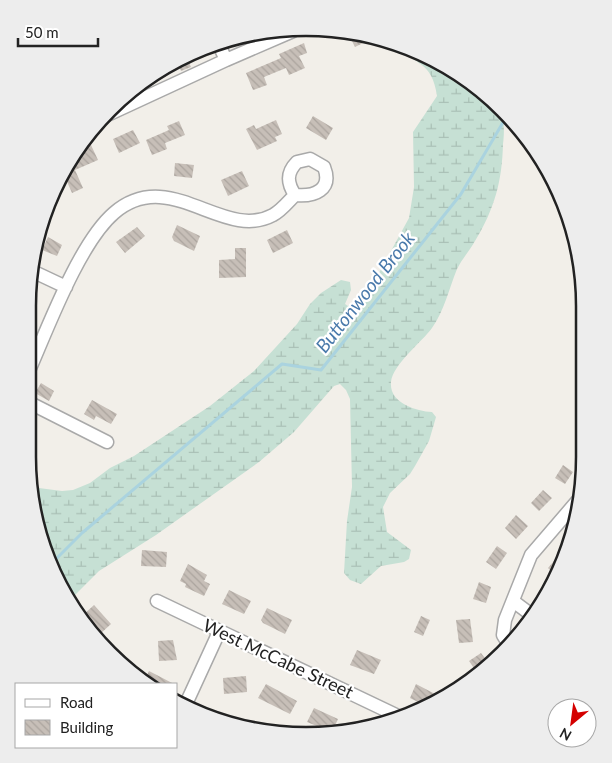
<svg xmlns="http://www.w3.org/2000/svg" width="612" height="763" font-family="Lato,sans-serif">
<defs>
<pattern id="wetland-marsh" width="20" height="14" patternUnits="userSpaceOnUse" patternTransform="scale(1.25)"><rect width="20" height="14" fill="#c6e0d4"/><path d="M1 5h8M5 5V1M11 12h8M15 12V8" fill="none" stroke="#aac0b6"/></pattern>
<pattern id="building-back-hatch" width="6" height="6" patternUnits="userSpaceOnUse" patternTransform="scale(1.25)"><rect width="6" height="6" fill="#c7bfb8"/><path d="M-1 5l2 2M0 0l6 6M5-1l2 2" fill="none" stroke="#aba49e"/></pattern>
</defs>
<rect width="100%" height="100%" fill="#f2efe9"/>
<!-- wetland -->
<path fill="url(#wetland-marsh)" d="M388,42C427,61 477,76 501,114C505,121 504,136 503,144C502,181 495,208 475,241C470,250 462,259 457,269C449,289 444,311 432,328C422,342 393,364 391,382C389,403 416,411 432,412L436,417L429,441L415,466L410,474L390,493L383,507L387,532L411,550L409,559L404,562L381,566L361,584L350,580L344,573L347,521L352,487L350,399L346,390L340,384L334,386L294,432L259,462L156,535L99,571L69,601L37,529L31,487L62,491L73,490L90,483L110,468L134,456L210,406L254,371L297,324L310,304L321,293L341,280L350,282L351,290L345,304L348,306L358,300L374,282L409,218L414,187L413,132L437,96C432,61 415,63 389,45Z"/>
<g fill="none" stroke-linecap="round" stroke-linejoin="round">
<!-- stream -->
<path stroke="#aad3df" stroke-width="3" d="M51,564L82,533L282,364L321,370L461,194L505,119"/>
</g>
<!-- building -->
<path fill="url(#building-back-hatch)" d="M349,35L375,37L355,47Z
M304,43L307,53L299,56L305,68L289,75L286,68L264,77L267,85L253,90L246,73L281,58L279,54Z
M187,58L191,67L181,71L177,61Z
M313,116L333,128L326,140L306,128Z
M276,120L282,134L275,137L277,141L257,150L246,129L254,125L256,129Z
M179,121L185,135L165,143L167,149L152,155L146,140L169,130L167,126Z
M133,130L140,143L119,153L113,139Z
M91,145L98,160L75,170L83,188L72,193L65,177L80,150Z
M175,163L194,165L192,178L174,176Z
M242,171L249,186L228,196L221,180Z
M177,225L200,236L194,251L174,241L172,237Z
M137,227L145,236L125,253L116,242Z
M287,230L293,243L273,253L267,240Z
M48,237L62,245L57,256L42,250Z
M235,248H246V277L219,278V260L235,259Z
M41,383L54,391L49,401L35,393Z
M92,400L117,414L111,424L96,416L94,420L84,414Z
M563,465L573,472L565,484L555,478Z
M543,490L552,498L539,511L531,503Z
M516,515L528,526L516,539L505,528Z
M497,546L507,553L496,569L486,562Z
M142,550L167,552L166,567L141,566Z
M559,555L564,560L556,576L548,568Z
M188,564L207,575L204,581L210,584L204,596L185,587L186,584L180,581Z
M479,582L491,587L486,603L473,599Z
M229,590L251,601L244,614L222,604Z
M94,605L111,624L99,635L82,616Z
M267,608L292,620L285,634L263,623L261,620Z
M421,616L430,620L423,636L414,632Z
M470,619L473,642L459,643L456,620Z
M173,640L177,660L159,661L158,641Z
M357,650L381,660L374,674L350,665Z
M481,653L487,661L476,671L469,661Z
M149,671L174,684H149L144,681Z
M246,676L247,692L224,694L223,678Z
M266,684L297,701L290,714L258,698Z
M416,684L435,694L430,705L426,706L410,698Z
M314,708L338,719L332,732L307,722Z"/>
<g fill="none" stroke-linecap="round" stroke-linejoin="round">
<!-- street casing -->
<g stroke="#a9a9a9" stroke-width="15">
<path id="street" d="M220,47L226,60
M105,116L226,60L293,31
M32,271L66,287
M28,373C47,330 79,243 114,213C170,165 223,242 273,215C281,211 288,202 295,195C314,197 333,190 324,167L310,159L297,162C286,173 287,183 295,195
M28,402L107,442
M157,601L400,717
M513,601L533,616
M508,643L503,635L505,620L531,555L579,499
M185,706L219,632"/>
</g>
<!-- street -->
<use href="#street" stroke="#fff" stroke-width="12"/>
</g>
<g text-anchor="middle" stroke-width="4.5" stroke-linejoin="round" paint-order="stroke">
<!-- street labels -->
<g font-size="18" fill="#222" stroke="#fff">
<text transform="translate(278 659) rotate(25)" y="6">West McCabe Street</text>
</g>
<!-- water labels -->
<g font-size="19" font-style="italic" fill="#4a7aab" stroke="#fff">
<text transform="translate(365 292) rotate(-52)" y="7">Buttonwood Brook</text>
</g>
</g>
<!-- crop -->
<path d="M0 0H612V763H0ZM306 36H306A270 270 0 0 1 576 306V457A270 270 0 0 1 306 727H306A270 270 0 0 1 36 457V306A270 270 0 0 1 306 36Z" fill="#ededed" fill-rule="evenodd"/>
<path fill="none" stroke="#222" stroke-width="2.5" d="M306 36H306A270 270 0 0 1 576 306V457A270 270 0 0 1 306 727H306A270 270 0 0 1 36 457V306A270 270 0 0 1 306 36Z"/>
<!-- legend -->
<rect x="15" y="683" width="162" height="65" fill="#ffffff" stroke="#a7a7a7"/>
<rect x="25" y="699" width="25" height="8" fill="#ffffff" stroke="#a7a7a7"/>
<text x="60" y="708" font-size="15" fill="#222222">Road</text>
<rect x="25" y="720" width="25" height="15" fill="url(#building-back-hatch)" stroke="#a7a7a7"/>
<text x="60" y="733" font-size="15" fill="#222222">Building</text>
<!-- north arrow -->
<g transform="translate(572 723) rotate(209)"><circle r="24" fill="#ffffff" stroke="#a7a7a7"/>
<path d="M0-4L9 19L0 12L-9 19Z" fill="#d40000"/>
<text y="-8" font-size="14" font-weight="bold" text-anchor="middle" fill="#222222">N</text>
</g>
<!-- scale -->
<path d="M18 38v8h80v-8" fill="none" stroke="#222222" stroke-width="2.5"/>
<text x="25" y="38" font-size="15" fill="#222222" stroke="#ffffff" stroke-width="4" paint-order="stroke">50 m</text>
</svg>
